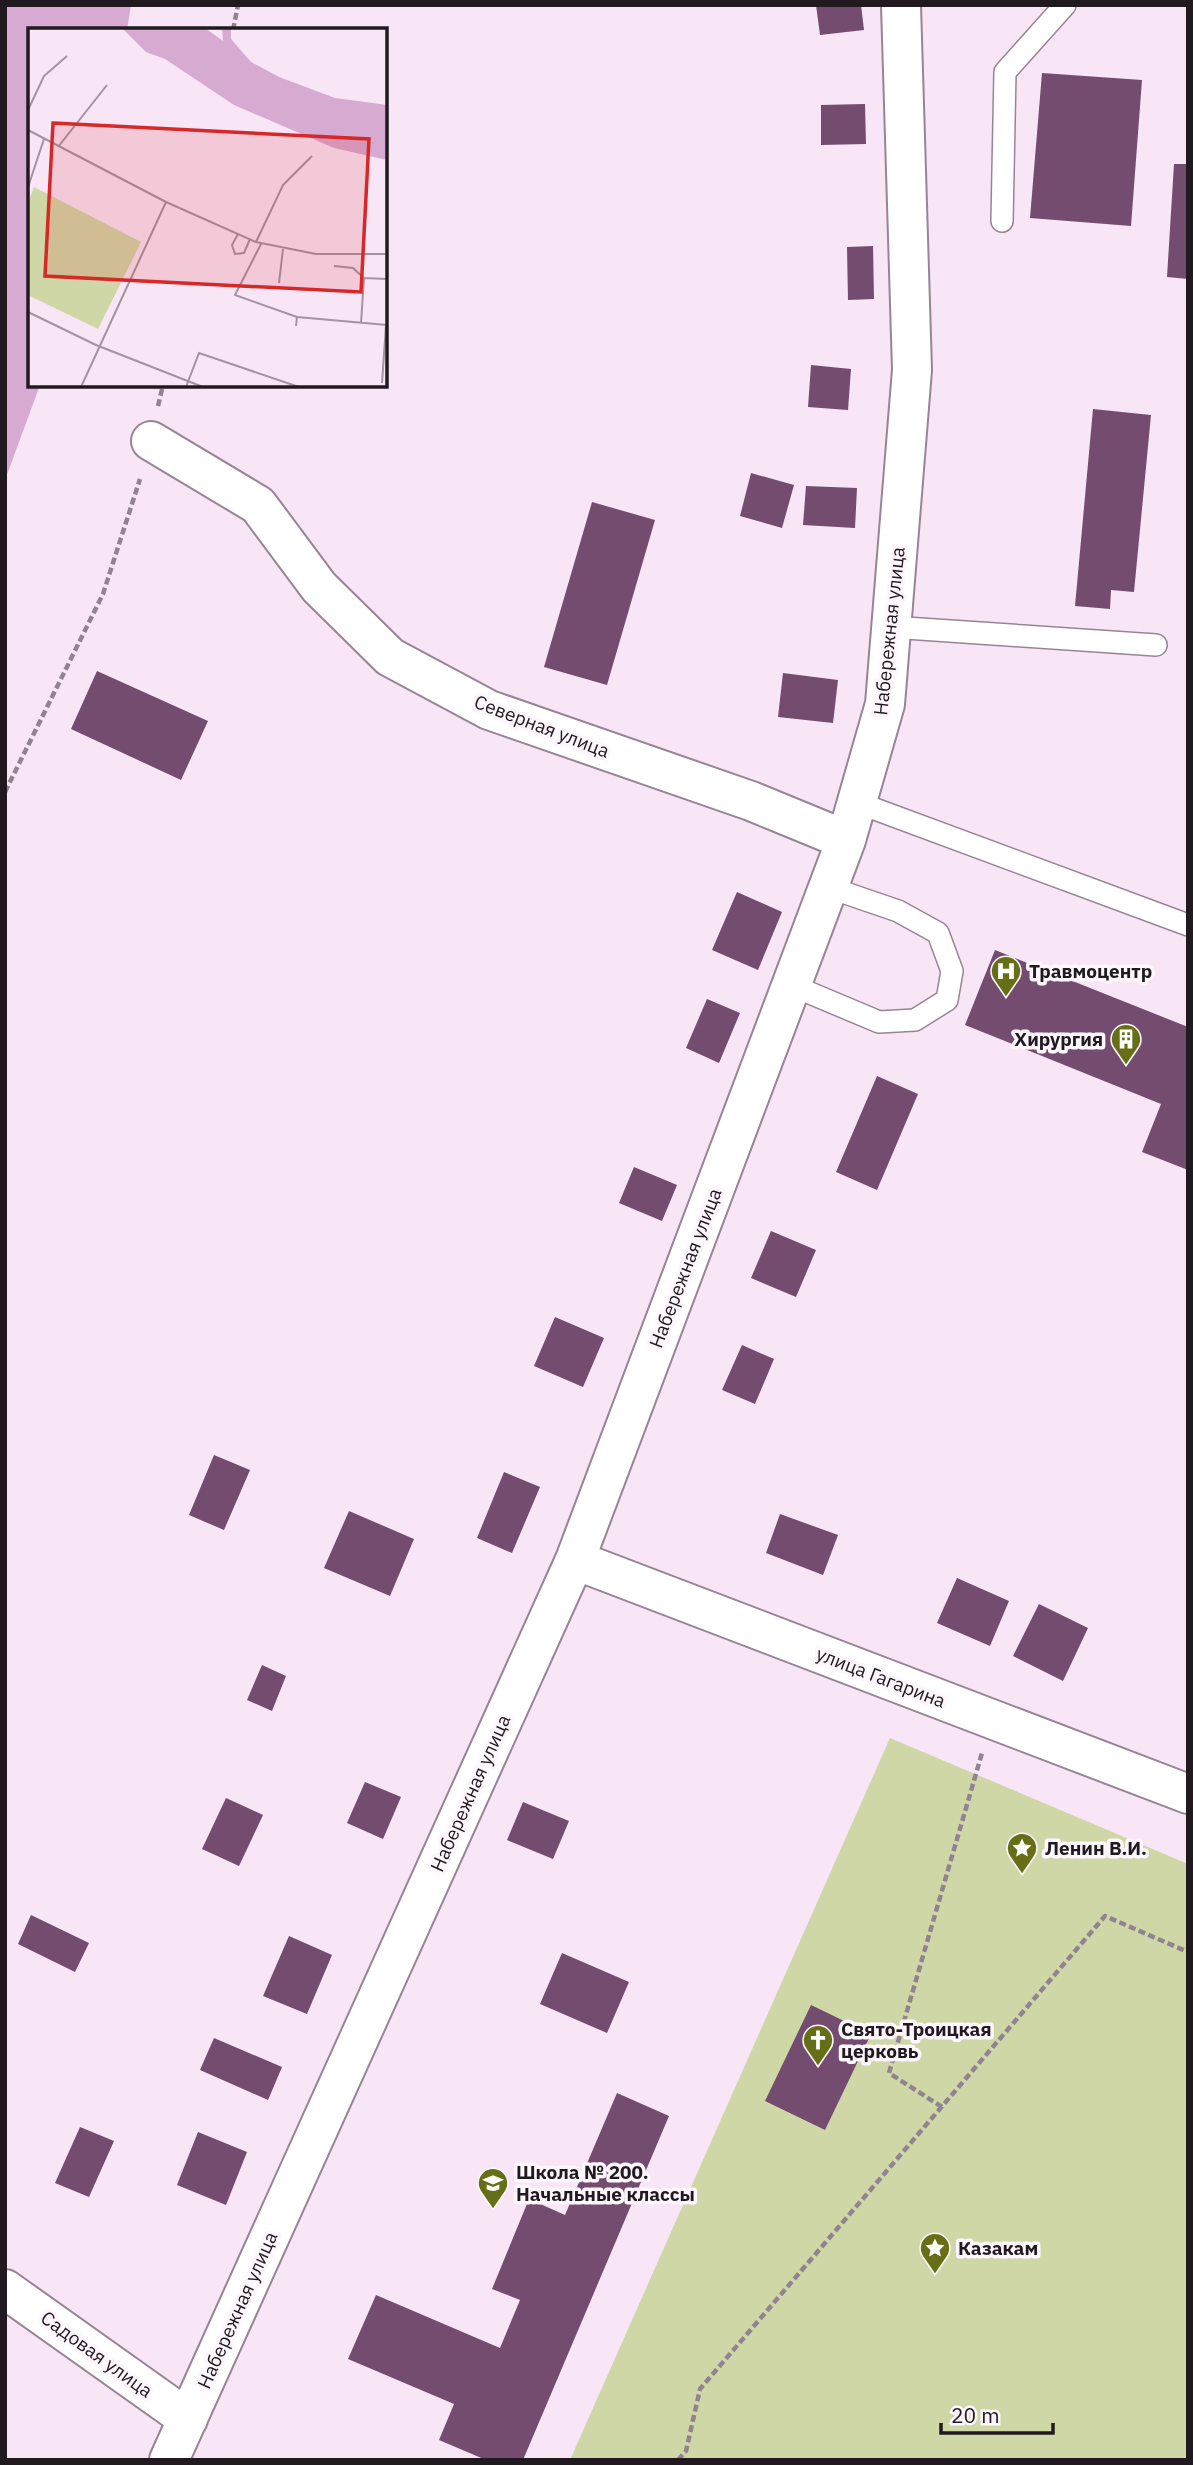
<svg xmlns="http://www.w3.org/2000/svg" width="1193" height="2465" font-family="'IBM Plex Sans',sans-serif">
<rect width="100%" height="100%" fill="#f8e5f6"/>
<!-- green -->
<path fill="#cfd7a6" d="M890,1738L1188,1864V2460H570Z"/>
<!-- water -->
<path fill="#d7aad2" d="M5,5H131L127,30H30V385H40L5,480Z"/>
<!-- building -->
<path fill="#734c6f" d="M816,5H861L864,30L820,35Z
M1042,73L1142,80L1131,226L1030,218Z
M865,104L866,144L821,145V105Z
M1174,164H1188V279L1167,277Z
M873,246L874,299L848,300L847,247Z
M811,365L851,369L848,410L808,407Z
M1093,409L1151,415L1134,592L1111,590L1110,609L1075,606Z
M751,473L794,485L782,528L740,516Z
M806,486L857,488L855,528L803,525Z
M592,502L655,520L607,685L544,667Z
M97,671L208,721L181,780L71,729Z
M783,673L838,680L833,723L778,717Z
M737,892L782,912L758,970L712,950Z
M995,950L1188,1027V1170L1142,1152L1161,1104L965,1025Z
M707,999L740,1013L719,1063L686,1048Z
M877,1076L918,1094L877,1190L836,1172Z
M634,1167L677,1185L662,1221L619,1203Z
M771,1231L816,1250L796,1297L751,1278Z
M555,1317L604,1338L583,1387L534,1366Z
M742,1345L774,1359L755,1404L722,1390Z
M214,1455L250,1470L224,1530L189,1515Z
M504,1472L540,1487L512,1553L477,1538Z
M349,1511L414,1539L390,1596L324,1568Z
M780,1514L838,1535L823,1575L766,1553Z
M957,1578L1009,1601L990,1646L937,1623Z
M1039,1604L1088,1628L1063,1681L1013,1656Z
M262,1665L286,1676L272,1711L247,1700Z
M365,1782L401,1797L383,1839L347,1823Z
M226,1798L263,1815L239,1866L202,1849Z
M523,1802L569,1821L553,1859L507,1840Z
M31,1915L89,1943L75,1972L18,1944Z
M289,1936L332,1955L307,2014L263,1996Z
M562,1953L629,1982L607,2033L540,2004Z
M811,2005L871,2034L825,2130L765,2101Z
M214,2038L282,2067L268,2100L200,2070Z
M617,2093L669,2116L523,2460H486L439,2440L454,2404L348,2359L376,2295L500,2348L520,2300L492,2289L529,2199L565,2215Z
M80,2127L114,2141L89,2197L55,2183Z
M198,2132L247,2152L226,2205L177,2185Z"/>
<g fill="none" stroke-linecap="round" stroke-linejoin="round">
<!-- service casing -->
<g stroke="#978595" stroke-width="24">
<path id="service" d="M1002,221L1005,72L1065,5
M891,627L1156,645
M856,802L1188,925
M791,985L879,1022L915,1020L947,1000L952,971L938,933L898,911L828,887"/>
</g>
<!-- minor casing -->
<g stroke="#978595" stroke-width="42">
<path id="minor" d="M151,441L258,505L319,587L390,657L489,710L751,801L846,840
M575,1560L1188,1794
M5,2289L188,2419
M169,2460L575,1560L846,840L885,704L912,370L901,5"/>
</g>
<!-- path -->
<path stroke="#918490" stroke-width="4.5" stroke-dasharray="7 3.5" stroke-linecap="butt" d="M233,30L238,5
M158,406L163,385
M5,792L103,594L140,479
M942,2107L889,2073L982,1753
M678,2460L686,2451L700,2389L1105,1916L1188,1952"/>
<!-- service -->
<use href="#service" stroke="#fff" stroke-width="21"/>
<!-- minor -->
<use href="#minor" stroke="#fff" stroke-width="38"/>
</g>
<!-- icons -->
<defs>
<g id="hospital-pin" transform="scale(1.575)"><path d="M0 17L-7.5 6A9.5 9.5 0 1 1 7.5 6Z" fill="#676f16" stroke="#fef6fd"/><path d="M-5-5h3v3.5h4V-5h3V5h-3V1.5h-4V5h-3Z" fill="#fff"/></g>
<g id="building-pin" transform="scale(1.575)"><path d="M0 17L-7.5 6A9.5 9.5 0 1 1 7.5 6Z" fill="#676f16" stroke="#fef6fd"/><path d="M-4-6H4V6H1V3H-1V6H-4ZM-2.5-4.3h1.7v1.8h-1.7ZM.8-4.3h1.7v1.8H.8ZM-2.5-1h1.7V.8h-1.7ZM.8-1h1.7V.8H.8Z" fill="#fff"/></g>
<g id="sight-pin" transform="scale(1.575)"><path d="M0 17L-7.5 6A9.5 9.5 0 1 1 7.5 6Z" fill="#676f16" stroke="#fef6fd"/><path d="M0-6L1.8-2.2L6-1.7L2.9 1.2L3.7 5.4L0 3.3L-3.7 5.4L-2.9 1.2L-6-1.7L-1.8-2.2Z" fill="#fff"/></g>
<g id="church-pin" transform="scale(1.575)"><path d="M0 17L-7.5 6A9.5 9.5 0 1 1 7.5 6Z" fill="#676f16" stroke="#fef6fd"/><path d="M-1.2-6h2.4v3.5h3.3v2.4h-3.3V6h-2.4V-.1h-3.3v-2.4h3.3Z" fill="#fff"/></g>
<g id="school-pin" transform="scale(1.575)"><path d="M0 17L-7.5 6A9.5 9.5 0 1 1 7.5 6Z" fill="#676f16" stroke="#fef6fd"/><path d="M0-5L7-2L0 1L-7-2ZM-4 1L0 2.5L4 1V4Q0 6-4 4Z" fill="#fff"/></g>
</defs>
<g fill-rule="evenodd">
<use href="#hospital-pin" x="1006" y="971"/>
<use href="#building-pin" x="1126" y="1039"/>
<use href="#sight-pin" x="1022" y="1848"/>
<use href="#church-pin" x="818" y="2040"/>
<use href="#school-pin" x="493" y="2183"/>
<use href="#sight-pin" x="935" y="2248"/>
</g>
<g text-anchor="middle" stroke-width="7" stroke-linejoin="round" paint-order="stroke">
<!-- street labels -->
<g font-size="19" fill="#201a20" stroke="#fef6fd">
<text transform="translate(889 631) rotate(-84)" y="7">Набережная улица</text>
<text transform="translate(542 726) rotate(21)" y="7">Северная улица</text>
<text transform="translate(685 1268) rotate(-69)" y="7">Набережная улица</text>
<text transform="translate(881 1677) rotate(21)" y="7">улица Гагарина</text>
<text transform="translate(470 1793) rotate(-66)" y="7">Набережная улица</text>
<text transform="translate(237 2310) rotate(-66)" y="7">Набережная улица</text>
<text transform="translate(97 2354) rotate(36)" y="7">Садовая улица</text>
</g>
<!-- poi labels -->
<g font-size="19" font-weight="bold" fill="#201a20" stroke="#fef6fd" text-anchor="start">
<text x="1029" y="978">Травмоцентр</text>
<text x="1103" y="1046" text-anchor="end">Хирургия</text>
<text x="1045" y="1855">Ленин В.И.</text>
<text x="841" y="2036">Свято-Троицкая<tspan x="841" dy="22">церковь</tspan></text>
<text x="516" y="2179">Школа № 200.<tspan x="516" dy="22">Начальные классы</tspan></text>
<text x="958" y="2255">Казакам</text>
</g>
</g>
<!-- overview -->
<g transform="translate(28 28)">
<rect width="359" height="359" fill="#f8e5f6"/>
<path d="M6,159L113,214L70,301L0,267V175Z" fill="#cfd7a6"/>
<path d="M94,0H177L195,13L194,0H203V11L223,34L251,49L307,70L359,77V132L306,120L206,77L137,31L118,24Z" fill="#d7aad2"/>
<path fill="none" stroke="#a294a0" stroke-width="2" d="M0,82L16,48L39,28M0,102L138,174L228,214L288,226H359M30,119L79,57M0,159L16,111M210,206L204,217L207,226L216,225L222,211M228,214L255,157L284,128M233,216L207,267L269,289L268,298M306,238L325,240L336,250M251,255L255,221M0,284L68,317L175,359M269,289L359,297M333,295L336,250L359,251M354,355L358,297M53,359L138,174M158,359L171,325L271,359"/>
<path fill="#d62828" fill-opacity="0.15" stroke="#d62828" stroke-width="3.5" d="M25,95L341,111L333,264L17,248Z"/>
<rect width="359" height="359" fill="none" stroke="#201a20" stroke-width="3.5"/>
</g>
<!-- border -->
<rect width="1193" height="2465" fill="none" stroke="#201a20" stroke-width="14"/>
<!-- scale -->
<path d="M941 2423v10h112v-10" fill="none" stroke="#201a20" stroke-width="3.5"/>
<text x="951" y="2423" font-size="21" fill="#201a20" stroke="#fef6fd" stroke-width="5" paint-order="stroke">20 m</text>
</svg>
